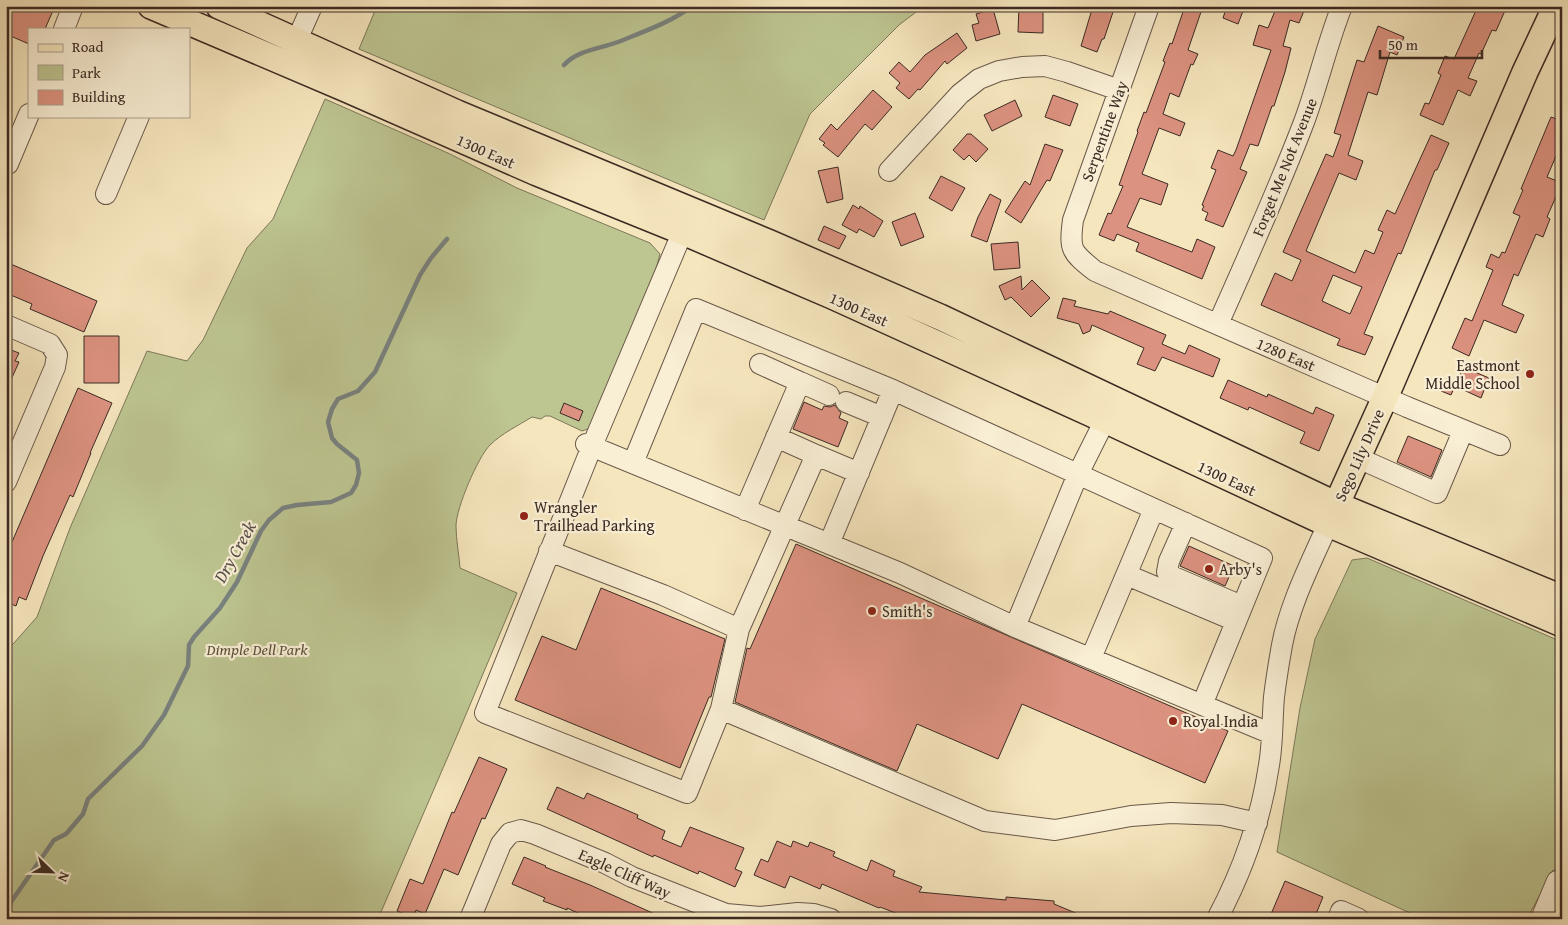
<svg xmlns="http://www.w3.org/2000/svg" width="1568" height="925" font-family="'Gentium Book Plus',serif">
<rect width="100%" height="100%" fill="#f6e6be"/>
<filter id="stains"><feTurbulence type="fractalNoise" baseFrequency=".004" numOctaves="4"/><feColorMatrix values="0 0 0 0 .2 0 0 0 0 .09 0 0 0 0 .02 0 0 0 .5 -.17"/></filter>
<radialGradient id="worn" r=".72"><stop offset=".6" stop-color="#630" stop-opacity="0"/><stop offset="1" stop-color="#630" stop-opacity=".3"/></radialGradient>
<!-- green -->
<path fill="#bdc591" stroke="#7c785a" d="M377,6H924L899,25L810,114L764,220L359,49Z
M325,99L450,154L517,188L650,243L660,254L650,292L593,425L588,429L582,431L550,416H545L541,419L532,417C519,425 501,434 490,445C478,457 456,508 456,526C456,540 459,554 460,568L517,593L459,731L378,919H6V652L37,617L70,528L147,351L187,361L203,340L247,248L273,219Z
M1367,558L1562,642V873L1553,870L1527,919H1423L1277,852L1300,708L1315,639L1352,560Z"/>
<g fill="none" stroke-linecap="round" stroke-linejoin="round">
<!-- stream -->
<path stroke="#79827f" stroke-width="4.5" d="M564,65C578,50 599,49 618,42C640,33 674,21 692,6
M6,918L11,902L54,840L66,834L83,814L88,799L142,746L164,715L188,666L189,645L194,637L220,608L237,582L261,531L269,520L283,508L297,505L331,502L351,493L356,485L359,473L357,460L337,444L332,438L328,422L332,409L338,399L358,391L375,372L420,275L431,258L447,239"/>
</g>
<!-- building -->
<path fill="#dc9280" stroke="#3b2a23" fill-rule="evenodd" d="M6,6H55L45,29H29V44L6,34Z
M1019,6L1043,7V33L1018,32Z
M1093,6H1115L1104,39H1102L1097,52L1081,46Z
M1185,6H1203L1188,50L1198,54L1193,65L1191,64L1179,97L1170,93L1163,114L1185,123L1180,136L1159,128L1142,174L1168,184L1161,205L1140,198L1127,227L1192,252L1197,239L1215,247L1202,279L1136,251L1139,243L1117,234L1114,241L1099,235L1108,213L1111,214L1123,186L1119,185L1138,132L1137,131L1144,112L1146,113L1165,62L1163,61L1170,43L1172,44Z
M1227,6H1245L1238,24L1223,18Z
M1277,6H1306L1299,23L1290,20L1283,46L1291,48L1285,72L1274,106H1272L1258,146L1250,144L1240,169L1247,172L1223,227L1205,220L1208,213L1202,210L1204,206L1202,205L1216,170L1211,168L1218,150L1233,156L1236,150L1271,50L1253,45L1259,25L1268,28Z
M1478,6H1507L1496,31L1492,30L1481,54L1479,53L1468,78L1477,81L1470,96L1458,90L1443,125L1420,115L1425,103L1429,104L1441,75L1438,73L1445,56L1454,59Z
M993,9L1000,34L976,41L972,25L979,23L976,14Z
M1378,26L1404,37L1397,55L1390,52L1377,95L1368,92L1348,155L1363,161L1356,180L1339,173L1306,251L1355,273L1365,250L1374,254L1383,232L1378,230L1387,210L1395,214L1431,135L1449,143L1437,170H1435L1401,254L1398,253L1364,334L1373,337L1365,355L1337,345L1340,339L1261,305L1275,273L1292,281L1301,260L1283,252L1326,154L1333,157L1341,135L1334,133L1357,60L1364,62ZM1333,275L1362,287L1350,314L1322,301Z
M957,33L967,48L947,64L945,61L920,90L918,89L909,99L896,88L900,83L889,73L899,62L910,72L925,55Z
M873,90L892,107L872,130L865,124L838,157L823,145L825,143L819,139L831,124L837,130Z
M1053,95L1078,104L1070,126L1045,117Z
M1015,100L1022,116L992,131L984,115Z
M1551,117L1562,121V158L1556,156L1547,177L1562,183L1547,217L1550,219L1543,237L1536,234L1518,276L1514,274L1502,305L1524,315L1516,333L1484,320L1469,356L1452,348L1465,318L1472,321L1493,270L1486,267L1491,254L1499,258L1502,252L1505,253L1520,216L1513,213L1523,190L1521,189Z
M967,134H971L988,149L976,162L969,155L964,160L953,150Z
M1045,144L1063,150L1050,181L1047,180L1021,223L1005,212L1025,181L1030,185Z
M838,167L843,199L827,203L818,171Z
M941,176L965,188L952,211L929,198Z
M990,194L1001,200L987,242L971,236L978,217Z
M853,205L859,209L860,206L883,221L874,237L859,229L857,233L842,225Z
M915,213L924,237L901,246L892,222Z
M824,226L846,236L839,249L818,240Z
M1018,242L1020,268L994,270L991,244Z
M6,262L97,301L84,332L30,309L32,304L6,293Z
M1021,276L1022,290L1032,280L1050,298L1031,317L1011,297L1005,300L999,286Z
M1063,298L1076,301L1074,306L1108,314L1110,311L1166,335L1162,344L1185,354L1189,345L1220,359L1213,377L1162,357L1155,371L1137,364L1144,348L1092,325L1090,331L1083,334L1079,324L1057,318Z
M84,336H119V383H84Z
M6,348L19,353L15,361L19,362L6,391Z
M1463,367L1489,378L1481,398L1455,386L1451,395L1441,391L1447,378L1457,383Z
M1228,380L1267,397L1268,394L1313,414L1316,407L1334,415L1319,451L1300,443L1305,432L1249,407L1248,410L1220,398Z
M78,388L112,403L90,453H91L73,497L70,495L43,556L26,600L19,597L16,606L6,602V550L9,542H12Z
M804,402L822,410L824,406L830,407L835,405L841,413L839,418L848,422L838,447L793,429Z
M564,403L583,411L579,421L560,413Z
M1408,436L1442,450L1431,477L1397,462Z
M796,544L1228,731L1205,783L1022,704L998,759L917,724L897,771L735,702L747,648L750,649Z
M1189,546L1234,566L1225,586L1180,566Z
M601,588L725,639L711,697H709L680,768L515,700L542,636L576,650Z
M479,757L507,769L485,819L482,818L458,875L444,869L425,914L416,910L413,918L397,911L410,879L423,884L452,812L454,813Z
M557,787L584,799L587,793L638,815L637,818L665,831L662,839L681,847L690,827L744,848L735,869L742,872L735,887L699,871L698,874L654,855L653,857L547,809Z
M777,841L791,847L793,841L808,847L810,842L835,852L833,856L867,871L871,860L895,871L893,876L922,887L919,892L1006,900V897L1054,901V904L1090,919H911L880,907L879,908L822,884L820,889L790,876L785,888L754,875L761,859L768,862Z
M524,857L546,866L545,867L590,885L666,919H591L567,908V910L543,901L545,898L512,884Z
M1285,881L1323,897L1314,919H1269Z"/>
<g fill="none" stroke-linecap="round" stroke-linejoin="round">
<!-- minor casing -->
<g stroke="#6a594a" stroke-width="22">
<path id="minor" d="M1149,6L1073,220C1069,250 1071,252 1095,271L1407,407L1500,445
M64,29L73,6
M296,42L312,6
M6,164H8L29,114
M889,171L960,94L979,79L999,71L1022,67L1045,66L1067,72L1119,90
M106,194L139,116
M1218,324C1248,257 1278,190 1304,122C1318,84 1327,44 1342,6
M6,325L50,344L57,355L55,367L6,482
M800,382L829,395
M846,402L882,417
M1105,420L1078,474L1015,627L1272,734
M776,437L816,455
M586,444L900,573L1015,627
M1358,458L1437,493L1463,431
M633,463L696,309L893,390
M745,510L800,382L760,364
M1186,523L1169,561L1167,572L1169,575L1242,606
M829,544L893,390L1262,558L1202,705
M549,551L663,595L739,629L721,709L687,793L485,713L592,446L688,219
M1127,575L1236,621
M739,629L816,455L859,473
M1091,658L1154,509
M721,709L985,821L1055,830L1131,816L1171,813L1222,815L1257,823
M470,919L501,844L510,833L521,830L535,834L605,863L632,877L726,914L760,917L798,913L814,914L831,919
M1217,919C1243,870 1261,820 1269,765C1273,743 1272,720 1274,697C1276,680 1279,662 1282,645C1290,603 1311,563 1328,524
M1338,919L1341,911L1359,919
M1541,919L1557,881L1562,883"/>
</g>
<!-- major casing -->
<g stroke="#3b2a23" stroke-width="28">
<path id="major" d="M151,6L346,89L537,173L683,232L832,296L1105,420L1328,524L1562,624
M219,6L457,113L770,243L940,317L1337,505L1562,598
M1330,519L1391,384L1525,72L1556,6"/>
</g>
<!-- minor -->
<use href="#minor" stroke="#f9efd5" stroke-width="20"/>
<!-- major -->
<use href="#major" stroke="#f6e6be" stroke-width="25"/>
</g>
<!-- markers -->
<g fill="#8f2418" stroke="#f9efd5" stroke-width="2">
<circle cx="1530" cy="374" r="5"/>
<circle cx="524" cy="516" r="5"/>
<circle cx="1209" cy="569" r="5"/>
<circle cx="872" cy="611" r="5"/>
<circle cx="1173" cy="721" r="5"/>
</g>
<g text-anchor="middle" stroke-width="4.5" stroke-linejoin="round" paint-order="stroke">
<!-- street labels -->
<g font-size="16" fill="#3b2a23" stroke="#f9efd5">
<text transform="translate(1104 131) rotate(-70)" y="6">Serpentine Way</text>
<text transform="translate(486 151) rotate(24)" y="6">1300 East</text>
<text transform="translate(1284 167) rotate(-68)" y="6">Forget Me Not Avenue</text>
<text transform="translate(859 309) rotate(24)" y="6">1300 East</text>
<text transform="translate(1286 354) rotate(23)" y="6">1280 East</text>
<text transform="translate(1359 455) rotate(-66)" y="6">Sego Lily Drive</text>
<text transform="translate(1227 478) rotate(25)" y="6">1300 East</text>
<text transform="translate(625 873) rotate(24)" y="6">Eagle Cliff Way</text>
</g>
<!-- poi labels -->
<g font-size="16" fill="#3b2a23" stroke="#f9efd5" text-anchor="start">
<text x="1520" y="371" text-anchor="end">Eastmont<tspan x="1520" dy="18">Middle School</tspan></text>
<text x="534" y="513">Wrangler<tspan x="534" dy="18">Trailhead Parking</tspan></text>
<text x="1219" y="575">Arby's</text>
<text x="882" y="617">Smith's</text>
<text x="1183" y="727">Royal India</text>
</g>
<!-- park labels -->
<g font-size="16" font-style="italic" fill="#5c513e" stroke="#f9efd5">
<text x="257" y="655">Dimple Dell Park</text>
</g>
<!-- water labels -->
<g font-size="18" font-style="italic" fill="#554f4a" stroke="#f9efd5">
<text transform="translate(235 552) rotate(-61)" y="6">Dry Creek</text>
</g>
</g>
<!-- margin -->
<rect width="1568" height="925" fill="none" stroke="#f6e6be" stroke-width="25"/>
<rect x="8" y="8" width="1553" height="910" fill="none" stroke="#3b2a23" stroke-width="2.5"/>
<rect x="12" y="12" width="1543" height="900" fill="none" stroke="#3b2a23"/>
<!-- legend -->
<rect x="28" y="28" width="162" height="90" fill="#f9efd5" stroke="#ada08e"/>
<rect x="38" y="44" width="25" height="8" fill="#f6e6be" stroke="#ada08e"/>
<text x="72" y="52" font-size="15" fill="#3b2a23">Road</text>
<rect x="38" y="65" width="25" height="15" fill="#bdc591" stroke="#ada08e"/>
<text x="72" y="78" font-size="15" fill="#3b2a23">Park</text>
<rect x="38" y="90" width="25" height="15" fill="#dc9280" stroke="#ada08e"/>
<text x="72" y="102" font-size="15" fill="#3b2a23">Building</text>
<!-- north arrow -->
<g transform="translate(52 872) rotate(113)" stroke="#f9efd5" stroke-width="4" paint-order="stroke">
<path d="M0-4L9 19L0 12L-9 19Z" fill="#3b2a23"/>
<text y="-8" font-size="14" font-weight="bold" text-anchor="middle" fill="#3b2a23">N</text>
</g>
<!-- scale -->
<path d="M1380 50v8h102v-8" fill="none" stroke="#3b2a23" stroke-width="2.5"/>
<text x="1388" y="50" font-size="15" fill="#3b2a23" stroke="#f9efd5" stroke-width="4" paint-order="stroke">50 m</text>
<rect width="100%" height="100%" filter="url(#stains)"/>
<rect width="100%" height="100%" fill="url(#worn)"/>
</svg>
